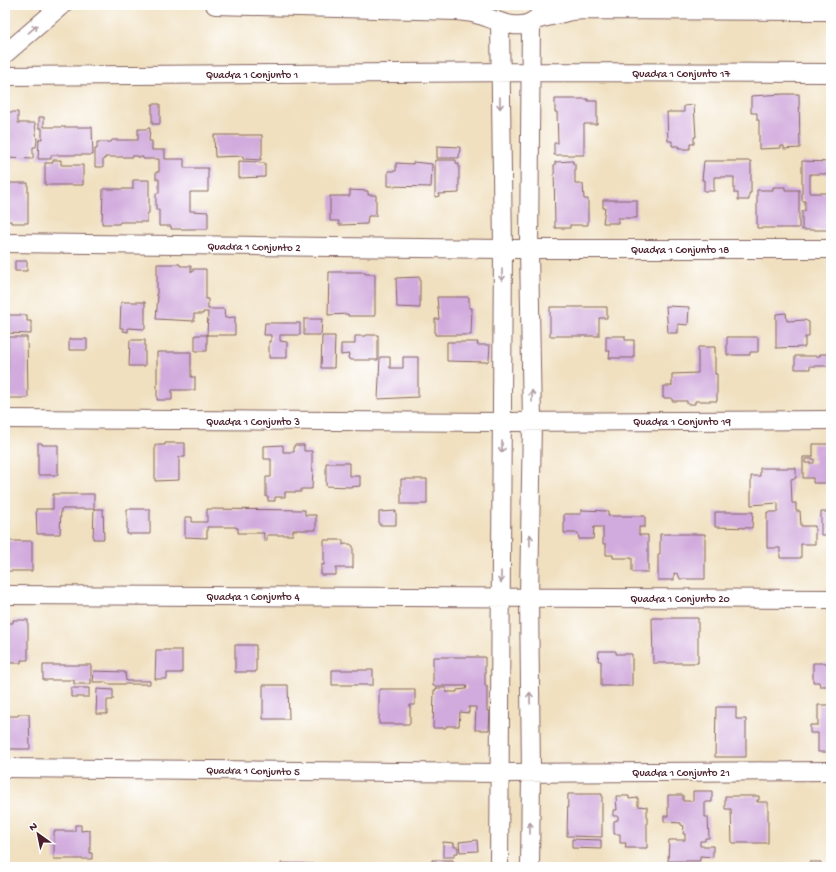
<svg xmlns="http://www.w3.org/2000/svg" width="836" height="872" font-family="'Gochi Hand',sans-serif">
<rect width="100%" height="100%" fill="#fff"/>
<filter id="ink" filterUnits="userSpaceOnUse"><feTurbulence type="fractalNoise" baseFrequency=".025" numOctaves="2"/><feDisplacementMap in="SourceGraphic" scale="8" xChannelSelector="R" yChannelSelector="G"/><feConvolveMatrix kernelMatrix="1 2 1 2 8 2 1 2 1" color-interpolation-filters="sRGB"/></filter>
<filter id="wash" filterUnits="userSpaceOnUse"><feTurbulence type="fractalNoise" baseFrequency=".012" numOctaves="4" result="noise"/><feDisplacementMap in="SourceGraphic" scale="16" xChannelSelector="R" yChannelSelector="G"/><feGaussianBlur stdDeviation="0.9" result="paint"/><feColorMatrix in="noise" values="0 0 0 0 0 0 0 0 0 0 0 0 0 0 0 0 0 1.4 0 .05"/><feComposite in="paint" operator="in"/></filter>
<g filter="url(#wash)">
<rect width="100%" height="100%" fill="#f0e0c0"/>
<g id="blocks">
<!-- building -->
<path fill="#d1abdd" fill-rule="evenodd" d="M784,94H799L800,148L784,149V146H781V148L759,149V120H757V113H751V96Z
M555,99H588V101H597V124H584V155H554V143H558L557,112H555Z
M152,104H160V124H152Z
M694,105L696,137H694V144H690V149H683V148H678L679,146H672V141H668L667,112H684V106Z
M5,112H18V123H35L37,141L36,147H33V159L5,158Z
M39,117H44V127H92L93,155H51V159H38L39,139H42V128H39Z
M147,128H150L149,141H152V150H165V159H184V168H208V192H190V211L208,212V229H171V226H159V210H156V193H159V179H156V172H159V159H143V157H138V156H132V157H105V159H103V167H95V149H97V142H111L112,140H138V129H147Z
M214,135H262V156H261V160L243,159V156L215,157Z
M437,146L460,147L459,158H437Z
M53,160H61V165H83V185H45V163H53Z
M435,160H456V163L459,164V193L439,194V196L435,197Z
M239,161L259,162V163H265V177L239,178Z
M573,161V164H575V184H583L584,199H588V225H570V228H555L554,165H555V162Z
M704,161H751V193H749V200H738V193H734V177H714V191H704V180H702Z
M802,161L831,162V174H810V193H831V230H802V211H805V201H802Z
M413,162L432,164L431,187L388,186V171H396V163L413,164Z
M133,180H149V213L147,214V222H120L119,224H102L103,189H133Z
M5,181H8V183H28V223H11V221H5Z
M773,187H785V190H799V228H757V190H773Z
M350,190L368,191V195H376V216H368L367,224L341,225H339V221H330V196H350Z
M603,200H637V218H618V223H603L605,208H603Z
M15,261H27V271H15Z
M157,264H180V266H191V272H193V269H206V299H208V309H224L225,318L235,317V335H207L208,312H203V314H194V321L156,319L158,296H157Z
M329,272H365V274H375V316H348V314L328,315Z
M420,277V308L397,307L396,278Z
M437,297H469V308H472L471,335H435V319H439Z
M121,302H145V329L128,328V332L123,331V328H120Z
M666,306L689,307L688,325L678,324V333H668Z
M550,307H607V318H599V336H550Z
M786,313L787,321L805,320L809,322V337H805V347L776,348V314Z
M5,315H27V321H31V334L5,333Z
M304,319H322L321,335H304Z
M265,323H300V335H280V341L287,342V358H269V341H271V335H264Z
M195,335H207V351H195Z
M365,335H378V360H351L348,358L349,354L341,355V344H355V336H365Z
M322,336H335L334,368H321Z
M606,336H625V340H634V358H609L610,351H606Z
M8,337H27L28,398H5V370H8Z
M727,337H758V352H750V355H727Z
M69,339H87V350H69Z
M130,340H145V366H129Z
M447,342H478L477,345H490L489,360L487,362L447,361Z
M698,347H715V374H717V401H695V404H687V401H672V398H663V386H672V374L698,373Z
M157,352H191V377H195V390H172V400H157Z
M820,354H830V366H810V369H795V356H820Z
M380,357H390V368H403V357H418V397L378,399Z
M38,443H42V445H58V475H38Z
M165,443H185V457H179V480L155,481V445H165Z
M813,444H829L830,454H831V483H813V478H803V457H813ZM805,459H814V463H805Z
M283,445V452H294V445H304V451H312V469H313L312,489H301V492H285V497H275V501H268V497H266V477H271V459H264V446Z
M326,463H349V476H360V486L349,487L326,486Z
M760,468H796V478L791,479L792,503H796V511H800L801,526H815V544H801V558H780V548H767V512H778V503L751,505V476H760Z
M401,479H427V504H401Z
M53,494H94V509H61L60,534H37L36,509H53Z
M94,509H103L104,539H93Z
M127,509H150V534H127Z
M207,509L305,510V515H316V530H293V535H267V541H264V533H238V528H236V527H207V538L185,537V517H192V522H207Z
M581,510L608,511V516H645V527H639V535H648V572H632V558H613V555H606V544H603V527H594L593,539H579L578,533H564V514H581Z
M396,511V525H379V512Z
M715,512H753L752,528L715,527Z
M821,512H831V535H821Z
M660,534H705V579H680L678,574L674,573V580H658V554H660Z
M324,540H343V545L345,544H350L353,546V568H336V575H321V565H324Z
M5,541H32V571H5Z
M652,618H698V663H653Z
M13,620H28V660H21V663H5V623H13Z
M235,645H256V672H235Z
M156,650H182V673H167V679H155Z
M599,651H616V654H632V686H601V661H598Z
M433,657H485V686H487V711H490L489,730H475L476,707H469V713L460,712L459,726H446V728H433L434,690H436V688H446V692H457V690L466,689L467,686H433Z
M813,663H831V686H820L819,682H813Z
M43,665H91V684H74V680H43Z
M332,670H373V685H332Z
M94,671L125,672L126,681H150V684H107L106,682H93Z
M263,685H288L289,719H263Z
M71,688H89V697H71Z
M97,689L113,690V700H107V714H96Z
M379,689H415V705H410V724H379Z
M818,705H831V752H818V733H810V725H818Z
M716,707H736V719H746V757H715Z
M19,714H29L30,749H5V716H18Z
M693,791H712V802H705V817H708L709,838H705V841H700V846H713V857L700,856V861H668L669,840H685V834H683L684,826L681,825V823L664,822V816H668V795H683V801H693Z
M568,794H602V837L567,836Z
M616,796H629V799L638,798V806L647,807V848H625L626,843H620V834H614V821L618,820V816H613V810H617Z
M725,796H759V800H757V802H768V843H732L731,809H725Z
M75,825H81V831L90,830V853H92V859H54V831H75Z
M572,839L601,840V849L572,848Z
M477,840L478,851L460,852L459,842Z
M443,842L454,843V847H458V853H454V857H443Z
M432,860H453V867H432Z
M809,862H821V867H809Z
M281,863L313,864V867H281Z
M409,865H429V867H408Z"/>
</g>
</g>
<g filter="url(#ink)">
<use href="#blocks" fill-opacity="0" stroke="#84635f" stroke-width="1"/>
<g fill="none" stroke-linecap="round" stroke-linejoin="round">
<!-- minor casing -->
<g stroke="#84635f" stroke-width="20">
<path id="minor" d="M215,5L457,11C464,12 470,12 476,14C496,19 520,35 538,17C543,13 546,11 548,5
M535,20L571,11L585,10L831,11
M5,54L62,5
M5,76L531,72L831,73
M5,243L503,249H831
M5,419L502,422L831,420
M5,595L831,599
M5,768L500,773L831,771
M499,867L503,249L500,22
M530,867L531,772L529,597L532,422L529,249L531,23"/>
</g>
<!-- minor -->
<use href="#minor" stroke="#fff" stroke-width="18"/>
</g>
<!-- one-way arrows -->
<defs><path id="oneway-shaft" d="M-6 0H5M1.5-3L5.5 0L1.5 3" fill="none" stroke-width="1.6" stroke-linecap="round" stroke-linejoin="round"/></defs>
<g stroke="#ae9aa0">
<use href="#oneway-shaft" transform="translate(33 29) rotate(-41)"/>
<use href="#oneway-shaft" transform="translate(500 103) rotate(89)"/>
<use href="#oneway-shaft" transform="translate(502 275) rotate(90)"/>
<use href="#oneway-shaft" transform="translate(532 396) rotate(-91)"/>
<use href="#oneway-shaft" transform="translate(502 447) rotate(90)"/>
<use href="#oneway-shaft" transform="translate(530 540) rotate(-89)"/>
<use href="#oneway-shaft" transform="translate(501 577) rotate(90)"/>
<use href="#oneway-shaft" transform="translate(530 698) rotate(-91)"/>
<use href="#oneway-shaft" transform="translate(530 828) rotate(-90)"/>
</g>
</g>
<g text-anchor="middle" stroke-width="3.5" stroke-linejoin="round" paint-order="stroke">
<!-- street labels -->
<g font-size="11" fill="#4a1f2b" stroke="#fff">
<text x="681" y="77">Quadra 1 Conjunto 17</text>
<text x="252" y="78">Quadra 1 Conjunto 1</text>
<text transform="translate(254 246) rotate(1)" y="4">Quadra 1 Conjunto 2</text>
<text x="680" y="253">Quadra 1 Conjunto 18</text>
<text x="253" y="425">Quadra 1 Conjunto 3</text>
<text x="682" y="425">Quadra 1 Conjunto 19</text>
<text x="253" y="600">Quadra 1 Conjunto 4</text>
<text x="680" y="602">Quadra 1 Conjunto 20</text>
<text transform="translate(253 770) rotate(1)" y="4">Quadra 1 Conjunto 5</text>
<text x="681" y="776">Quadra 1 Conjunto 21</text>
</g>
</g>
<!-- margin -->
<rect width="836" height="872" fill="none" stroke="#fff" stroke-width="20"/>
<!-- north arrow -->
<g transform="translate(38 834) rotate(327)" stroke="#ffffff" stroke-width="3" paint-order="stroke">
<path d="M0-3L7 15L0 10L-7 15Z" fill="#4a1f2b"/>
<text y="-6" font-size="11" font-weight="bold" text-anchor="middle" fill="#4a1f2b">N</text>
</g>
</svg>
